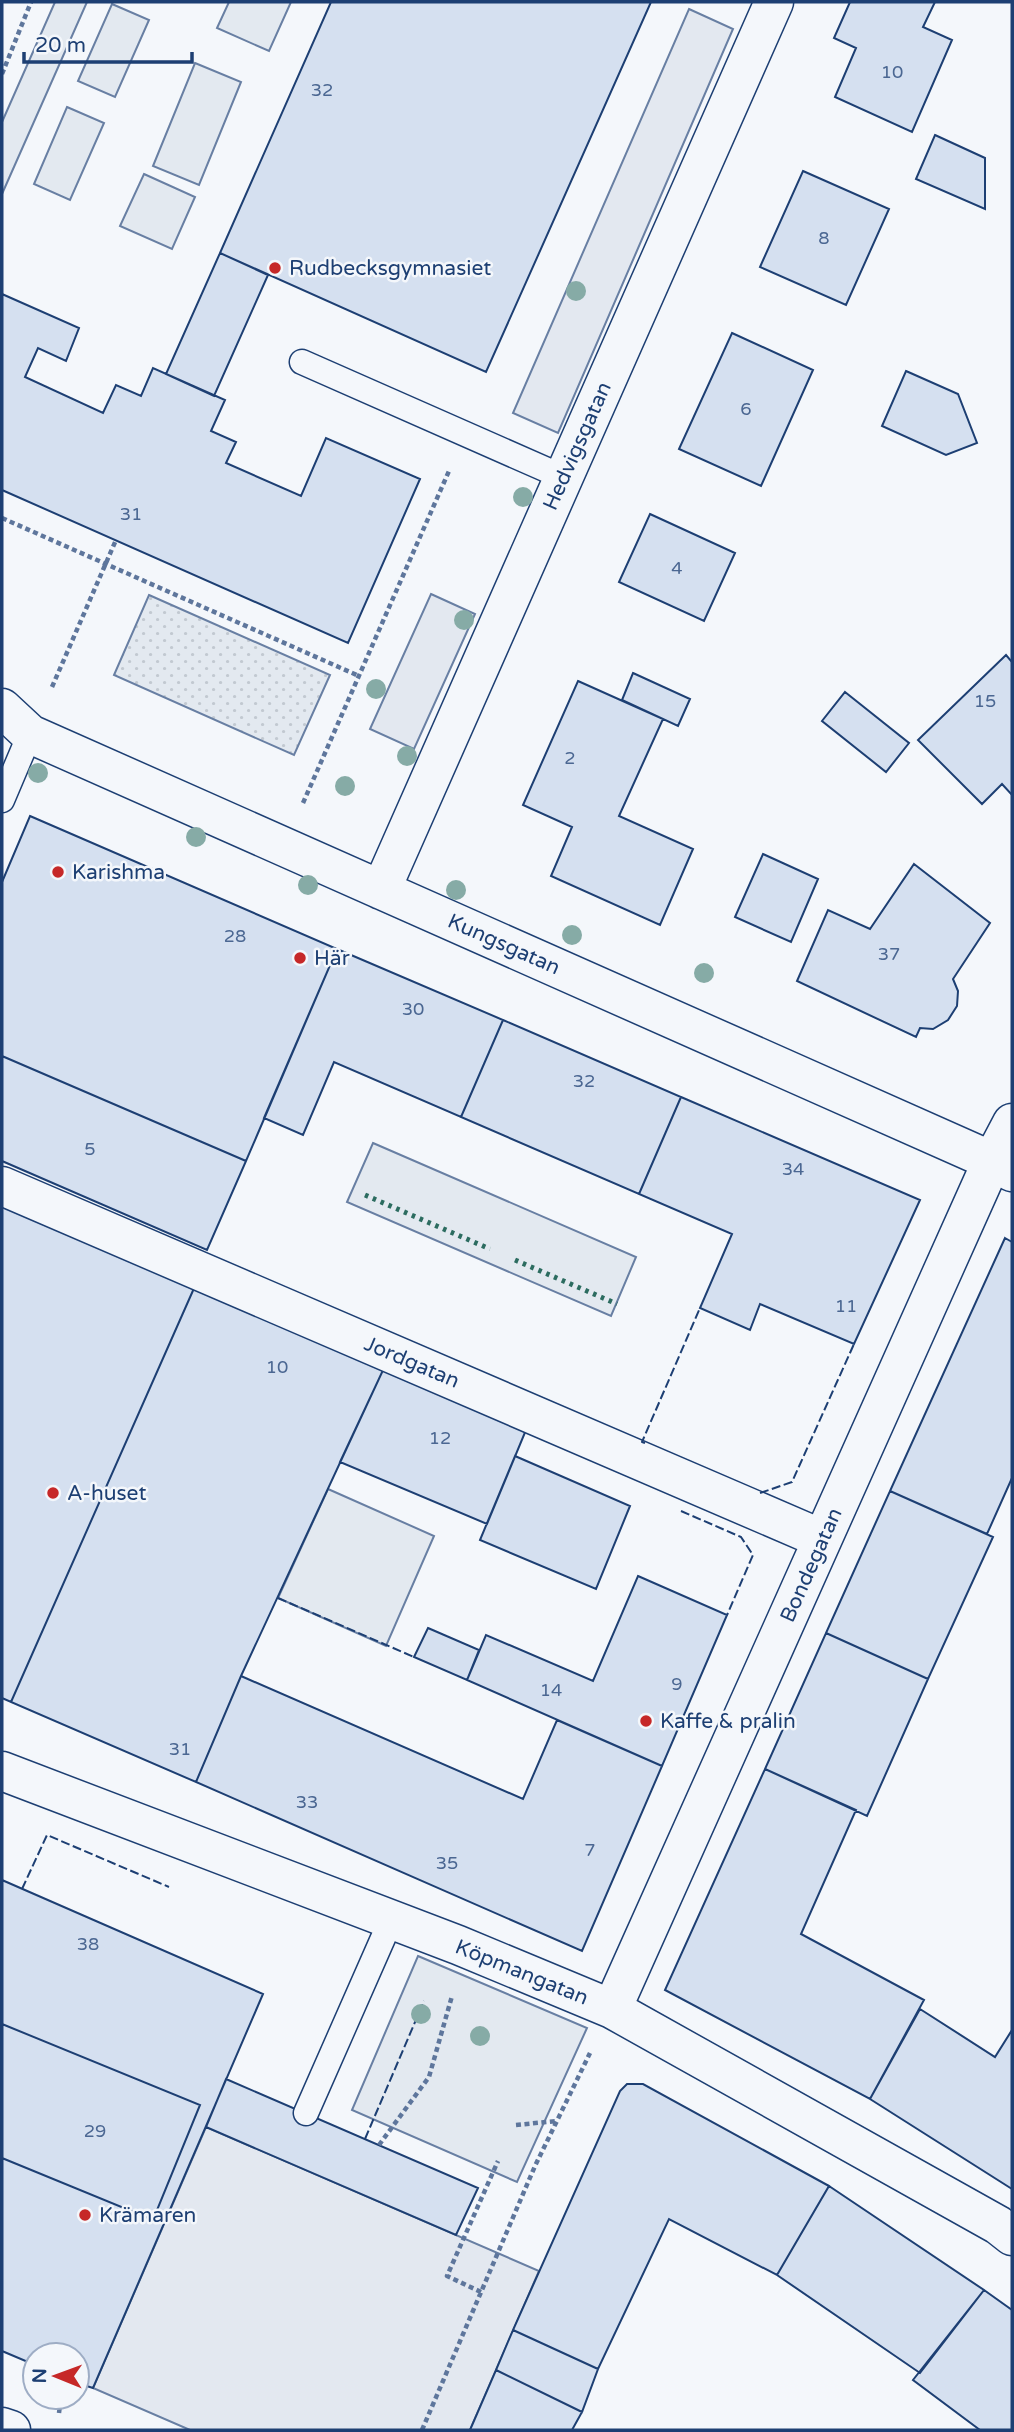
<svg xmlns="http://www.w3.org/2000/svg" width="1014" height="2432" font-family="'Varela Round',sans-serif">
<defs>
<pattern id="park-dots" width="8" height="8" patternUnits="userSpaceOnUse" patternTransform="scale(1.75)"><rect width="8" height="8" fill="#e3e9f0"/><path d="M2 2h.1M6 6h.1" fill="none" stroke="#c2c9d1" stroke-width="1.8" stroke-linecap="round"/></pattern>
</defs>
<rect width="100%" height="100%" fill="#f4f7fb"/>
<!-- green -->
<path fill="#e3e9f0" stroke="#687fa3" stroke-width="2" d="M55,2H87L2,194V122Z
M229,2H291L269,51L217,28Z
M112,4L149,20L115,97L78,81Z
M195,63L241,82L199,185L153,166Z
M67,107L104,123L70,200L34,184Z
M144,174L195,197L172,249L120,226Z
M373,1143L636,1257L611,1316L347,1202Z
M328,1489L434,1536L386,1646L278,1598Z
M418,1956L587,2028L517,2182L352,2110Z"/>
<!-- park -->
<path fill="url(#park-dots)" stroke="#687fa3" stroke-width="2" d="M149,595L330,675L294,755L114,675Z"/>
<!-- parking -->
<path fill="#e3e8f0" stroke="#687fa3" stroke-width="2" d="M689,9L733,29L558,433L513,413Z
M431,594L475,614L414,749L370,729Z
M206,2127L539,2271L470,2430H190L93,2388Z"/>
<!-- building -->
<path fill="#d5e0f0" stroke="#1d3f73" stroke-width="2" d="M331,2H651L486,372L220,253Z
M850,2H935L923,27L952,40L912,132L835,97L856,48L834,38Z
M935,135L985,158V209L916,179Z
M803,171L889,209L846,305L760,267Z
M220,253L268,275L214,396L166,374Z
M2,294L79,328L66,361L38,348L25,377L103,413L116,385L141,396L153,368L225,400L211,431L236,442L226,463L301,496L326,438L420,479L348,643L2,490Z
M732,333L813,370L761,486L679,449Z
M906,371L958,394L977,443L946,455L882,426Z
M650,514L735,553L704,621L619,582Z
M1006,655L1012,662V795L1002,784L982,804L918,740Z
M633,673L690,699L678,726L622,700Z
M578,681L663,719L619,816L693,849L660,925L551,876L572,827L523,805Z
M845,692L909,743L886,772L822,721Z
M30,816L337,949L246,1161L2,1056V882Z
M763,854L818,879L791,942L735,917Z
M914,864L990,923L953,979L958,991L957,1006L948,1020L933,1029L920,1028L916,1037L797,981L828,910L870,929Z
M337,949L503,1020L461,1117L334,1062L303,1135L264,1118Z
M503,1020L681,1097L639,1194L461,1117Z
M2,1056L246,1161L207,1250L2,1161Z
M681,1097L920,1200L854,1344L760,1304L750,1330L700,1308L732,1234L639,1194Z
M2,1202L195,1286L11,1702L2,1698Z
M1005,1238L1012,1242V1478L987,1534L890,1491Z
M195,1286L384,1368L241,1676L196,1782L11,1702Z
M384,1368L526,1430L487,1524L340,1462Z
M515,1456L630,1506L596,1589L480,1540Z
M890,1491L993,1537L928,1679L826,1633Z
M638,1576L727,1615L662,1766L467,1680L486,1635L593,1681Z
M428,1628L479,1650L467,1680L414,1657Z
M826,1633L928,1679L867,1816L765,1769Z
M241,1676L523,1799L557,1720L662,1766L582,1951L196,1782Z
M765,1769L856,1810L801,1934L924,2000L870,2099L665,1990Z
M2,1880L263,1994L93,2388L77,2383V2355H35V2365L2,2351Z
M920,2009L995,2057L1012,2030V2189L870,2099Z
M2,2024L200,2105L153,2220L2,2158Z
M226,2079L478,2188L456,2235L206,2127Z
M627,2084H643L829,2186L777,2275L669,2219L598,2369L513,2330L620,2091Z
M829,2186L984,2290L920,2373L777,2275Z
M984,2290L1012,2310V2430H980L913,2380Z
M513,2330L598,2369L582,2412L496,2370Z
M496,2370L582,2412L572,2430H470Z"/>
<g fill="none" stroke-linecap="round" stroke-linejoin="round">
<!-- service casing -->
<g stroke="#1d3f73" stroke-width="27">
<path id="service" d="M302,362L563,477
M2,800L30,734
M306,2113L391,1920"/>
</g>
<!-- minor casing -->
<g stroke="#1d3f73" stroke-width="41">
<path id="minor" d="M2,708L30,734L992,1161L1012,1172
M381,890L774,2
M2,1186L822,1539
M2,1771L458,1945L612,2009L998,2225L1012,2236
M612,2009L992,1161L1012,1123
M2,2427L11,2430"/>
</g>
<!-- path -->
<path stroke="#5e769c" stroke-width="4.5" stroke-dasharray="5 3.5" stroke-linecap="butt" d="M2,74L31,2
M2,518L359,676
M52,687L116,540
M303,803L449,471
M516,2125L557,2121
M379,2145L429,2077L452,1996
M481,2292L447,2276L498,2161
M59,2413L61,2397
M422,2430L535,2166L590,2053"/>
<!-- service -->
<use href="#service" stroke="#f4f7fb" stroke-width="24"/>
<!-- minor -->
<use href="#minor" stroke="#f4f7fb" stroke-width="38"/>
<!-- hedge -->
<path stroke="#2c6c60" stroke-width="5" stroke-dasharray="3.5 5" stroke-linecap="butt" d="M365,1195L490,1249
M515,1260L617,1304"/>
<!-- fence -->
<path stroke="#1d3f73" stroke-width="2" stroke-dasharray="9 3.5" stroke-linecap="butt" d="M645,1443L642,1442L700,1308
M760,1493L792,1482L854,1344
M681,1511L741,1537L753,1555L727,1615
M278,1598L414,1657
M22,1889L47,1835L169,1887
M365,2139L424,2001"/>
</g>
<!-- trees -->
<g fill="#86aba6">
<circle cx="576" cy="291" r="10"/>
<circle cx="523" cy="497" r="10"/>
<circle cx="464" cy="620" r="10"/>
<circle cx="376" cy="689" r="10"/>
<circle cx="407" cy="756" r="10"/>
<circle cx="38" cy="773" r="10"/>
<circle cx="345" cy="786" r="10"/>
<circle cx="196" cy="837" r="10"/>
<circle cx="308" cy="885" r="10"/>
<circle cx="456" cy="890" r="10"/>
<circle cx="572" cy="935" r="10"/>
<circle cx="704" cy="973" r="10"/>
<circle cx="421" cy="2014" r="10"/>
<circle cx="480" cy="2036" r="10"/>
</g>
<!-- markers -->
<g fill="#c62828" stroke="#f4f7fb" stroke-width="2.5">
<circle cx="275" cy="268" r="7"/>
<circle cx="58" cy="872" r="7"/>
<circle cx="300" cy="958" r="7"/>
<circle cx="53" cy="1493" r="7"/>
<circle cx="646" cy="1721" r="7"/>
<circle cx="85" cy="2215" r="7"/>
</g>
<g text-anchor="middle" stroke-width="5" stroke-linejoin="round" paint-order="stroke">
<!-- number labels -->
<g font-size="18" fill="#4b6792">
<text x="892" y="78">10</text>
<text x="322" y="96">32</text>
<text x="824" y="244">8</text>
<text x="746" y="415">6</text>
<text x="131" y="520">31</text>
<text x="677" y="574">4</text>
<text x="985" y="707">15</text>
<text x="570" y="764">2</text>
<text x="235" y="942">28</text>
<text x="889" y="960">37</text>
<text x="413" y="1015">30</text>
<text x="584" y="1087">32</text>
<text x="90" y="1155">5</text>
<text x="793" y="1175">34</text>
<text x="846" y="1312">11</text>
<text x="277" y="1373">10</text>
<text x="440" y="1444">12</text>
<text x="677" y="1690">9</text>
<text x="551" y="1696">14</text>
<text x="180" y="1755">31</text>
<text x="307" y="1808">33</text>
<text x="590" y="1856">7</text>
<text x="447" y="1869">35</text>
<text x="88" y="1950">38</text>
<text x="95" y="2137">29</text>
</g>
<!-- poi labels -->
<g font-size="21" fill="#1d3f73" stroke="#f4f7fb" text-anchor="start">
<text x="289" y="275">Rudbecksgymnasiet</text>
<text x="72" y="879">Karishma</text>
<text x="314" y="965">Här</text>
<text x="67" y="1500">A-huset</text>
<text x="660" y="1728">Kaffe &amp; pralin</text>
<text x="99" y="2222">Krämaren</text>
</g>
<!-- street labels -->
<g font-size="21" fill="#1d3f73" stroke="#f4f7fb">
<text transform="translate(577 446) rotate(-66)" y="7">Hedvigsgatan</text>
<text transform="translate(504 944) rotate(24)" y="7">Kungsgatan</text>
<text transform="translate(412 1362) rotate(23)" y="7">Jordgatan</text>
<text transform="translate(811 1565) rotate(-66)" y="7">Bondegatan</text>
<text transform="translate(522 1972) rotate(22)" y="7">Köpmangatan</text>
</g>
</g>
<!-- border -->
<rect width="1014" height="2432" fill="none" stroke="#1d3f73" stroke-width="7"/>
<!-- north arrow -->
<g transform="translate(56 2376) rotate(271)"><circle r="33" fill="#f4f7fb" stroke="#9eadc5" stroke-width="2"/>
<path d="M0-5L12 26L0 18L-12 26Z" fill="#c62828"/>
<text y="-10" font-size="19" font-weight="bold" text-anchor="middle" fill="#1d3f73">N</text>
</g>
<!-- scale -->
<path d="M24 52v10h168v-10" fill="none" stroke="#1d3f73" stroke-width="3.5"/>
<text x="35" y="52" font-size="21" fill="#1d3f73" stroke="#f4f7fb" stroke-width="5" paint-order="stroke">20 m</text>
</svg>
